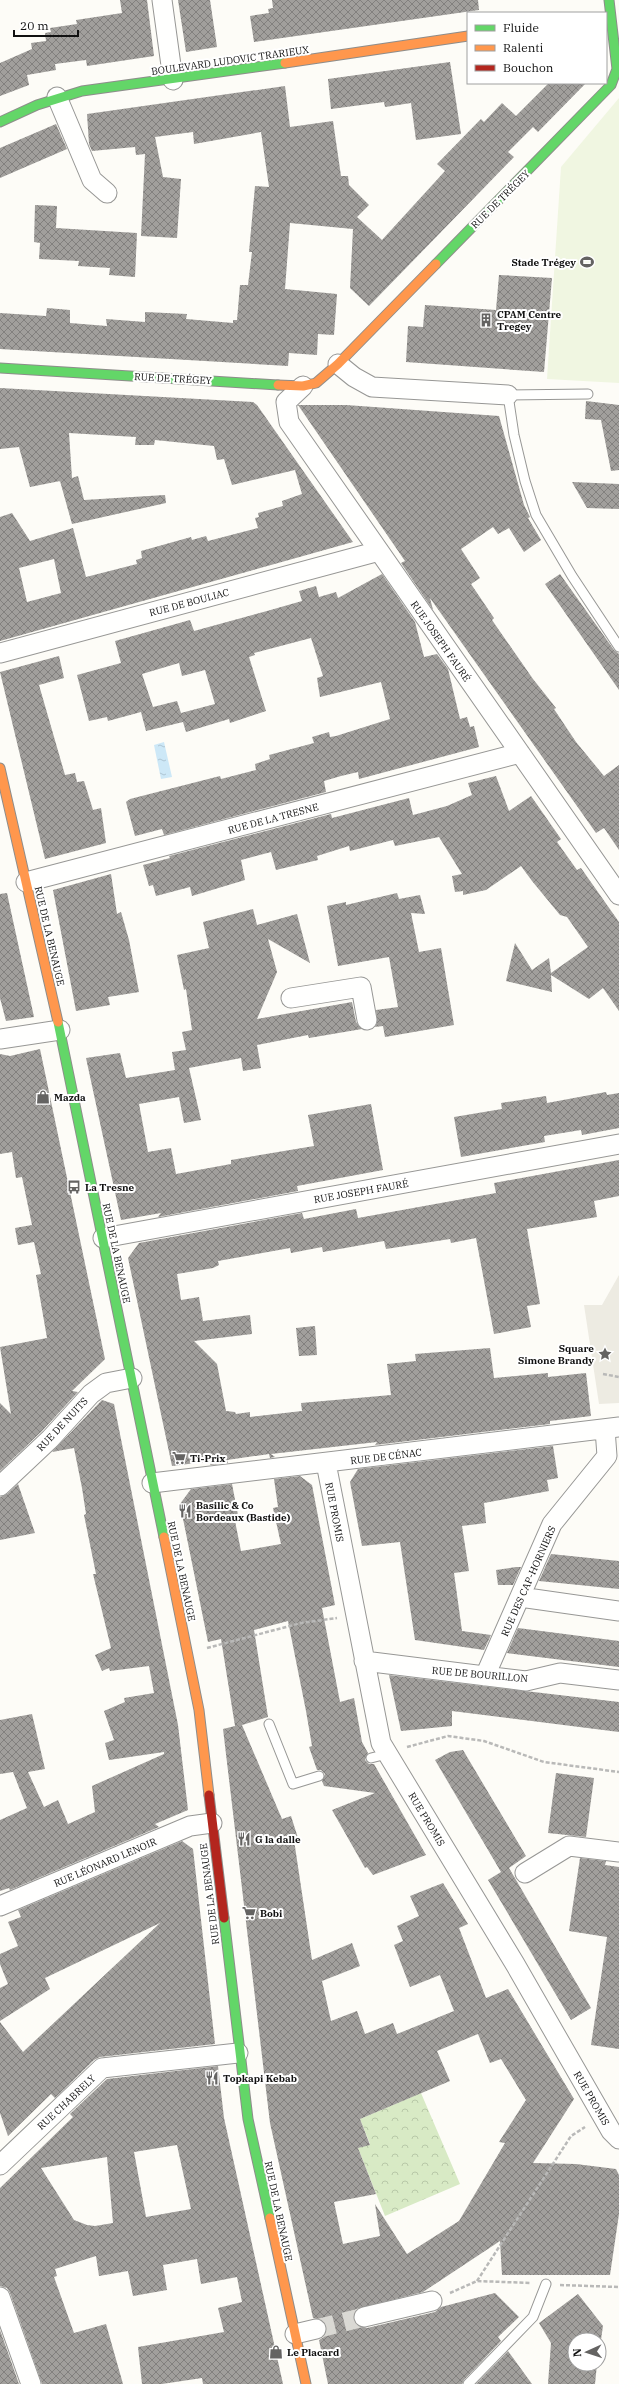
<svg xmlns="http://www.w3.org/2000/svg" width="619" height="2384" font-family="'IBM Plex Serif',serif">
<defs>
<pattern id="forest-crowns" width="20" height="18" patternUnits="userSpaceOnUse"><rect width="20" height="18" fill="#d8eac5"/><path d="M2 6a3 3 0 1 1 6 0M12 15a3 3 0 1 1 6 0" fill="none" stroke="#b8c8a8"/></pattern>
<pattern id="water-ripples" width="26" height="14" patternUnits="userSpaceOnUse"><rect width="26" height="14" fill="#cde8f7"/><path d="M2 4q2-2 4 0t4 0M15 11q2-2 4 0t4 0" fill="none" stroke="#afc6d3"/></pattern>
<pattern id="building-cross-hatch" width="8" height="8" patternUnits="userSpaceOnUse"><rect width="8" height="8" fill="#a19f9c"/><path d="M0 0l8 8M0 8l8-8" fill="none" stroke="#82807e"/></pattern>
</defs>
<rect width="100%" height="100%" fill="#fdfcf7"/>
<!-- forest -->
<path fill="url(#forest-crowns)" d="M421,2093L460,2184L385,2216L358,2148L370,2144L360,2119Z"/>
<!-- pitch -->
<path fill="#f0f6e1" d="M619,98V383L547,379L561,167Z"/>
<!-- plaza -->
<path fill="#edebe2" d="M619,1275V1403L599,1404L584,1305H602Z"/>
<!-- water -->
<path fill="url(#water-ripples)" d="M164,742L172,777L161,779L154,745Z"/>
<!-- building -->
<path fill="url(#building-cross-hatch)" fill-rule="evenodd" d="M120,0H147L154,56L87,66L86,60L55,64L56,70L27,75L29,85L0,96V63L32,49L31,43L46,41L45,33L51,32L50,28L77,24L76,20L122,13Z
M178,0H210L217,47L186,52Z
M272,0H478L479,10L254,42L250,16L269,13L268,9L273,8Z
M450,62L461,134L416,140L411,103L385,107L384,102L331,109L328,79Z
M549,83H586L538,132L533,127L508,152L514,157L369,306L350,288L353,229L290,223L285,289L337,294L334,335L318,334L317,355L289,353L288,366L0,349V313L46,316L47,308L70,310V323L107,326L106,319L145,322V312L187,314L186,319L233,323V320H237L240,285H248L252,252H249L255,186L269,187L261,132L194,144L193,132L155,137L163,177L181,179L177,238L141,236L145,154L136,155L135,147L92,151L89,144L87,114L285,86L290,127L333,121L341,176H348L349,185L369,205L357,217L382,240L445,171L437,164L481,119L484,122L502,103L516,116Z
M56,124L67,149L0,178V148Z
M35,205L57,206L56,228L137,233L135,277L109,275L110,268L78,266L79,261L39,259L40,243L34,242Z
M499,275L552,278L544,372L406,362L408,326L423,327L425,305L496,310Z
M0,388L253,402L257,405L353,542L0,641V517L12,513L30,541L73,528L86,577L137,564L136,560L142,558L141,551L191,537L192,540L206,536L208,541L258,528L255,518L259,517L258,513L283,506L282,501L302,494L295,470L232,485L224,459L217,460L214,446L155,440L154,445H135L136,437L69,433L72,478L78,476L84,500L165,495L166,503L72,524L60,481L65,480L30,487L19,447L0,449ZM54,559L61,593L27,602L19,568Z
M586,401L619,405V470L611,471L601,420L585,419Z
M298,405H346L499,416L524,505L530,517L528,518L541,540L524,552L509,528L498,534L493,527L461,549L480,578L471,584L494,618L492,620L533,679L556,708L554,709L576,742L604,776L619,765V850L604,828L596,833L430,598L433,610L401,563L405,561Z
M572,482L619,484V509L587,508Z
M382,574L415,622L424,657L437,654L448,669L460,719L467,717L470,727L474,726L479,747L359,779L358,772L341,776L324,781L326,792L164,835L162,829L135,836L126,802L130,799L220,776L221,779L256,770L255,764L270,759L269,755L314,743L312,737L329,732L330,737L336,736L390,719L381,682L320,697L317,678L323,676L311,638L254,653L255,655L249,657L266,711L230,723L229,719L186,732L183,722L146,731L141,712L108,721L107,717L89,721L77,675L121,663L115,641L190,620L194,631L267,611L302,601L299,591L316,586L319,597L336,592L338,598ZM179,663L182,676L205,670L215,704L181,713L177,701L153,707L142,674Z
M560,574L614,650L619,654V690L545,584Z
M59,656L64,678L39,685L65,775L75,773L77,782L84,781L93,810L101,808L106,843L45,859L0,672Z
M496,776L509,811L531,796L561,839L557,842L577,870L581,868L619,922V1011L603,988L589,999L551,975L552,992L506,981L515,943L532,970L549,958L551,973L588,947L567,917L560,915L532,881L535,879L532,881L521,866L486,890L463,895V891L455,892L452,876L462,874L439,837L395,846L393,840L350,851L349,846L317,856L318,860L276,870L271,852L241,860L245,880L192,896L190,887L156,896L153,885L149,886L143,865L170,858L169,856L331,814L332,818L409,798L413,815L447,806L472,795L468,783Z
M111,874L117,914L121,912L129,940L139,992L108,997L110,1005L76,1011L53,890Z
M7,893L34,1017L6,1021L0,998V894Z
M397,893L399,899L420,895L425,914L411,913L419,952L441,948L454,1025L385,1037L383,1026L375,1027L377,1023L376,1010L398,1007L389,957L338,966L327,906L346,902V905Z
M253,909L257,925L297,914L310,963L268,939L277,972L257,1019L352,1002L356,1022L362,1029L309,1038L308,1035L257,1045L261,1068L243,1071L241,1058L189,1068L201,1120L184,1123L179,1097L139,1104L148,1152L171,1148L176,1174L231,1164V1160L314,1146L308,1115L371,1104L383,1170L297,1186L298,1191L158,1217L161,1213L121,1220L86,1058L120,1053L126,1078L175,1070L172,1052L186,1050L182,1032L192,1030L186,989L184,990L177,955L209,948L203,922Z
M40,1049L105,1359L72,1391L78,1392L42,1431L0,1471V1403L11,1414L0,1347L47,1338L36,1275L41,1274L34,1242L18,1245L15,1228L32,1225L22,1177L16,1178L12,1152L0,1154V1054L10,1056Z
M606,1092L607,1095L619,1093V1128L582,1135L581,1130L544,1136L545,1142L461,1157L454,1117L502,1109L501,1103L546,1096L547,1103Z
M619,1160V1196L594,1201L597,1217L527,1229L540,1304L527,1306L531,1327L494,1334L476,1238L451,1243L450,1239L386,1249L384,1241L323,1252L322,1247L291,1253L290,1248L218,1261L219,1265L213,1268L177,1274L181,1300L199,1297L203,1321L250,1315L252,1334L194,1341L217,1364L226,1411L235,1412L236,1414L250,1412V1417L302,1411L301,1403L391,1395L387,1364L416,1361L415,1354L490,1348L494,1378L548,1373V1377L586,1373L591,1416L550,1421V1424L375,1445L377,1442L271,1454L275,1457L270,1458L269,1454L227,1460L228,1463L210,1465L212,1461L172,1466L128,1258L139,1243L302,1213L304,1219L356,1209L358,1218L496,1193L494,1183Z
M315,1326L317,1355L299,1356L296,1328Z
M102,1400L114,1404L178,1725L188,1810L155,1824L159,1827L10,1890L9,1888L0,1891V1820L27,1808L13,1772L0,1774V1720L32,1714L45,1769L28,1772L44,1807L58,1800L68,1824L95,1812L92,1786L164,1754V1752L109,1760L105,1743L114,1740L104,1711L125,1702L124,1698L154,1693L149,1666L110,1671L109,1668L102,1671L95,1655L111,1648L93,1574H96L84,1515L86,1514L82,1488L74,1448L52,1452Z
M553,1446L558,1478L547,1480L549,1491L484,1503L486,1523L462,1526L469,1571L454,1573L462,1631L491,1635L484,1650L415,1640L400,1542L362,1546L350,1482L358,1469Z
M300,1476L312,1485L335,1605L322,1608L340,1702L354,1698L362,1742L368,1753L365,1760L369,1764H374L426,1855L373,1875L367,1867L365,1868L332,1810L375,1793L324,1786L322,1781L325,1774L321,1770H317L309,1747L312,1746L306,1711L288,1621L254,1630L268,1717L242,1725L282,1819L291,1816L298,1838L294,1840L312,1960L352,1943L360,1966L322,1981L331,2021L357,2011L365,2034L393,2023L397,2034L454,2011L440,1975L410,1987L394,1945L403,1941L397,1926L419,1916L410,1896L443,1883L468,1924L459,1928L486,1998L508,1989L574,2099L533,2163L576,2164L616,2169L619,2175V2214L610,2275H502L500,2241L423,2292L356,2309L353,2314L356,2324L367,2328L435,2312L441,2307L495,2293L519,2317L498,2337L501,2341L464,2380L462,2384H328L319,2340L324,2337L327,2327L324,2321L313,2318L270,2123L223,1729L235,1726L221,1639L208,1642L180,1504L191,1489L232,1484L238,1515L234,1516L241,1551L281,1544L273,1508L278,1507L274,1479ZM478,2034L490,2063L501,2059L526,2100L499,2142L505,2143L459,2221L407,2254L375,2204L380,2236L343,2244L334,2202L376,2194L358,2148L370,2145L360,2119L450,2081L437,2051Z
M18,1484L35,1533L0,1540V1497L7,1494Z
M551,1554L619,1561V1589L539,1581Z
M516,1567H521L513,1585H498L496,1570Z
M518,1628L619,1641V1667L507,1653Z
M389,1675L619,1702V1732L452,1711V1726L401,1731Z
M463,1750L526,1856L509,1868L591,2008L571,2020L488,1880L501,1872L435,1760L450,1752Z
M556,1773L594,1778L586,1837L548,1833Z
M182,1841L193,1849L215,2044L100,2057L94,2060L55,2098L51,2094L8,2136L0,2113V2022L23,2052L160,1923L45,1978L50,1989L0,2021V1988L8,1984L0,1964V1954L18,1946L8,1922L21,1917L18,1910Z
M580,1858L606,1861L605,1865L619,1867V2049L591,2045L607,1937L569,1931Z
M218,2066L224,2118L283,2384H203L202,2378L162,2384H142L138,2347L224,2332L218,2308L242,2302L237,2277L201,2284L197,2259L163,2265L167,2290L133,2296L128,2271L99,2276L96,2256L55,2269L57,2276L54,2277L74,2333L106,2324L123,2384H42L10,2293L7,2288L0,2286V2188L73,2117L70,2114L107,2079ZM177,2145L191,2209L146,2217L134,2152ZM107,2157L113,2223L95,2226L87,2225L74,2220L41,2168Z
M578,2294L603,2326L599,2353V2340H575V2364H597L595,2384H548L551,2343L539,2323Z
M0,2330L19,2384H0Z
M508,2351L532,2384H476Z"/>
<g fill="none" stroke-linecap="round" stroke-linejoin="round">
<!-- street-tunnel -->
<path stroke="#dad9d4" stroke-width="19" stroke-dasharray="19 10" stroke-linecap="butt" d="M316,2329L364,2317"/>
<!-- lane casing -->
<g stroke="#979795" stroke-width="11">
<path id="lane" d="M588,394L508,395L514,435L525,481L536,515L572,576L619,647
M269,1724L293,1784L319,1776
M371,1758L387,1754
M468,2384L533,2317L546,2284"/>
</g>
<!-- street casing -->
<g stroke="#979795" stroke-width="21">
<path id="street" d="M162,0L173,80
M57,97L92,180L107,193
M338,364L354,377L372,387L508,395
M303,386L286,402L289,422L619,895
M0,653L379,551
M26,882L520,753
M291,998L361,987L367,1020
M0,1039L60,1030
M103,1238L619,1144
M326,1463L381,1743L515,1964L611,2131L619,2139
M152,1483L619,1427
M0,1486L50,1439L91,1394L106,1383L132,1378
M520,1597L619,1611
M364,1661L526,1681L560,1673L619,1680
M485,1676L552,1524L607,1456L605,1429
M525,1873L569,1846L619,1852
M0,1906L190,1826L212,1823
M0,2165L102,2068L238,2053
M0,2297L31,2384
M364,2317L432,2301
M295,2334L316,2329"/>
</g>
<!-- fast casing -->
<g stroke="#8e8d8b" stroke-width="11">
<path id="fast" d="M0,122L37,105L82,91L285,63
M436,264L611,85L617,69L609,0
M0,368L278,385
M58,1022L164,1537
M224,1918L248,2119L270,2218"/>
</g>
<!-- slow casing -->
<g stroke="#8e8d8b" stroke-width="11">
<path id="slow" d="M285,63L468,36
M278,385L303,386L316,383L338,364L436,264
M0,768L58,1022
M164,1537L199,1710L209,1795
M270,2218L306,2384"/>
</g>
<!-- jam casing -->
<g stroke="#8e8d8b" stroke-width="11">
<path id="jam" d="M209,1795L224,1918"/>
</g>
<!-- path -->
<path stroke="#b9b9b8" stroke-width="2.5" stroke-dasharray="4 2" stroke-linecap="butt" d="M603,1374L619,1377
M207,1648L301,1623L337,1618
M407,1747L448,1736L484,1741L544,1762L619,1772
M477,2281L571,2136L585,2127
M560,2285L619,2287
M450,2293L477,2281L531,2283"/>
<!-- lane -->
<use href="#lane" stroke="#fffffe" stroke-width="9"/>
<!-- street -->
<use href="#street" stroke="#fffffe" stroke-width="19"/>
<!-- fast -->
<use href="#fast" stroke="#63d668" stroke-width="9"/>
<!-- slow -->
<use href="#slow" stroke="#ff974d" stroke-width="9"/>
<!-- jam -->
<use href="#jam" stroke="#b3261e" stroke-width="9"/>
</g>
<!-- icons -->
<defs>
<g id="stadium-bare" transform="scale(1.08)"><path d="M0-5a6.5 5 0 1 0 0 10a6.5 5 0 1 0 0-10ZM-3.5-1.8h7v3.6h-7Z" fill="#646362" stroke="#fff" stroke-width="2.5" paint-order="stroke"/></g>
<g id="building-bare" transform="scale(1.08)"><path d="M-4-6H4V6H1V3H-1V6H-4ZM-2.5-4.3h1.7v1.8h-1.7ZM.8-4.3h1.7v1.8H.8ZM-2.5-1h1.7V.8h-1.7ZM.8-1h1.7V.8H.8Z" fill="#646362" stroke="#fff" stroke-width="2.5" paint-order="stroke"/></g>
<g id="shop-bare" transform="scale(1.08)"><path d="M-5-2.5h2.3a2.7 3.5 0 0 1 5.4 0H5L5.5 6h-11ZM-1.5-2.5h3a1.5 2.3 0 0 0-3 0Z" fill="#646362" stroke="#fff" stroke-width="2.5" paint-order="stroke"/></g>
<g id="bus-bare" transform="scale(1.08)"><path d="M-5-6H5V4H4V6H2V4H-2V6H-4V4H-5ZM-3.5-4V0h7V-4ZM-3.5 1.2v1.5H-2V1.2ZM2 1.2v1.5H3.5V1.2Z" fill="#646362" stroke="#fff" stroke-width="2.5" paint-order="stroke"/></g>
<g id="sight-bare" transform="scale(1.08)"><path d="M0-6L1.8-2.2L6-1.7L2.9 1.2L3.7 5.4L0 3.3L-3.7 5.4L-2.9 1.2L-6-1.7L-1.8-2.2Z" fill="#646362" stroke="#fff" stroke-width="2.5" paint-order="stroke"/></g>
<g id="supermarket-bare" transform="scale(1.08)"><path d="M-6-5.5h2.5l.6 2H6L4.5 2H-2.5L-4.4-4H-6ZM-1.5 3.2a1.3 1.3 0 1 0 .1 0ZM3 3.2a1.3 1.3 0 1 0 .1 0Z" fill="#646362" stroke="#fff" stroke-width="2.5" paint-order="stroke"/></g>
<g id="restaurant-bare" transform="scale(1.08)"><path d="M-5-6h1v4h1v-4h1v4h1v-4h1v5L-1.5 .5V6h-2V.5L-5-1ZM5-6V6H3V1.5H1.5Q1.5-4 5-6Z" fill="#646362" stroke="#fff" stroke-width="2.5" paint-order="stroke"/></g>
</defs>
<g fill-rule="evenodd">
<use href="#stadium-bare" x="587" y="262"/>
<use href="#building-bare" x="486" y="320"/>
<use href="#shop-bare" x="43" y="1097"/>
<use href="#bus-bare" x="74" y="1187"/>
<use href="#sight-bare" x="605" y="1354"/>
<use href="#supermarket-bare" x="179" y="1458"/>
<use href="#restaurant-bare" x="185" y="1511"/>
<use href="#restaurant-bare" x="244" y="1839"/>
<use href="#supermarket-bare" x="249" y="1913"/>
<use href="#restaurant-bare" x="212" y="2078"/>
<use href="#shop-bare" x="276" y="2352"/>
</g>
<g text-anchor="middle" stroke-width="4" stroke-linejoin="round" paint-order="stroke">
<!-- street labels -->
<g font-size="10" fill="#111" stroke="#fff">
<text transform="translate(230 60) rotate(-8)" y="4">BOULEVARD LUDOVIC TRARIEUX</text>
<text transform="translate(500 199) rotate(-45)" y="4">RUE DE TRÉGEY</text>
<text transform="translate(173 378) rotate(3)" y="4">RUE DE TRÉGEY</text>
<text transform="translate(189 602) rotate(-15)" y="4">RUE DE BOULIAC</text>
<text transform="translate(441 641) rotate(55)" y="4">RUE JOSEPH FAURÉ</text>
<text transform="translate(273 818) rotate(-15)" y="4">RUE DE LA TRESNE</text>
<text transform="translate(50 936) rotate(77)" y="4">RUE DE LA BENAUGE</text>
<text transform="translate(361 1191) rotate(-10)" y="4">RUE JOSEPH FAURÉ</text>
<text transform="translate(117 1253) rotate(78)" y="4">RUE DE LA BENAUGE</text>
<text transform="translate(62 1424) rotate(-47)" y="4">RUE DE NUITS</text>
<text transform="translate(386 1456) rotate(-7)" y="4">RUE DE CÉNAC</text>
<text transform="translate(335 1512) rotate(79)" y="4">RUE PROMIS</text>
<text transform="translate(182 1571) rotate(78)" y="4">RUE DE LA BENAUGE</text>
<text transform="translate(528 1581) rotate(-66)" y="4">RUE DES CAP-HORNIERS</text>
<text transform="translate(480 1674) rotate(5)" y="4">RUE DE BOURILLON</text>
<text transform="translate(427 1819) rotate(59)" y="4">RUE PROMIS</text>
<text transform="translate(105 1862) rotate(-23)" y="4">RUE LÉONARD LENOIR</text>
<text transform="translate(209 1894) rotate(-97)" y="4">RUE DE LA BENAUGE</text>
<text transform="translate(592 2098) rotate(60)" y="4">RUE PROMIS</text>
<text transform="translate(66 2102) rotate(-43)" y="4">RUE CHABRELY</text>
<text transform="translate(279 2211) rotate(78)" y="4">RUE DE LA BENAUGE</text>
</g>
<!-- poi labels -->
<g font-size="10" font-weight="bold" fill="#111" stroke="#fff" text-anchor="start">
<text x="576" y="266" text-anchor="end">Stade Trégey</text>
<text x="497" y="318">CPAM Centre<tspan x="497" dy="12">Tregey</tspan></text>
<text x="54" y="1101">Mazda</text>
<text x="85" y="1191">La Tresne</text>
<text x="594" y="1352" text-anchor="end">Square<tspan x="594" dy="12">Simone Brandy</tspan></text>
<text x="190" y="1462">Ti-Prix</text>
<text x="196" y="1509">Basilic &amp; Co<tspan x="196" dy="12">Bordeaux (Bastide)</tspan></text>
<text x="255" y="1843">G la dalle</text>
<text x="260" y="1917">Bobi</text>
<text x="223" y="2082">Topkapi Kebab</text>
<text x="287" y="2356">Le Placard</text>
</g>
</g>
<!-- legend -->
<rect x="467" y="12" width="140" height="72" fill="#ffffff" stroke="#a0a0a0"/>
<rect x="475" y="25" width="20" height="6" fill="#63d668" stroke="#a0a0a0"/>
<text x="503" y="32" font-size="12" fill="#111111">Fluide</text>
<rect x="475" y="45" width="20" height="6" fill="#ff974d" stroke="#a0a0a0"/>
<text x="503" y="52" font-size="12" fill="#111111">Ralenti</text>
<rect x="475" y="65" width="20" height="6" fill="#b3261e" stroke="#a0a0a0"/>
<text x="503" y="72" font-size="12" fill="#111111">Bouchon</text>
<!-- north arrow -->
<g transform="translate(587 2352) rotate(267)"><circle r="19" fill="#ffffff" stroke="#a0a0a0"/>
<path d="M0-3L7 15L0 10L-7 15Z" fill="#646362"/>
<text y="-6" font-size="11" font-weight="bold" text-anchor="middle" fill="#111111">N</text>
</g>
<!-- scale -->
<path d="M14 30v6h64v-6" fill="none" stroke="#111111" stroke-width="2"/>
<text x="20" y="30" font-size="12" fill="#111111" stroke="#ffffff" stroke-width="3" paint-order="stroke">20 m</text>
</svg>
